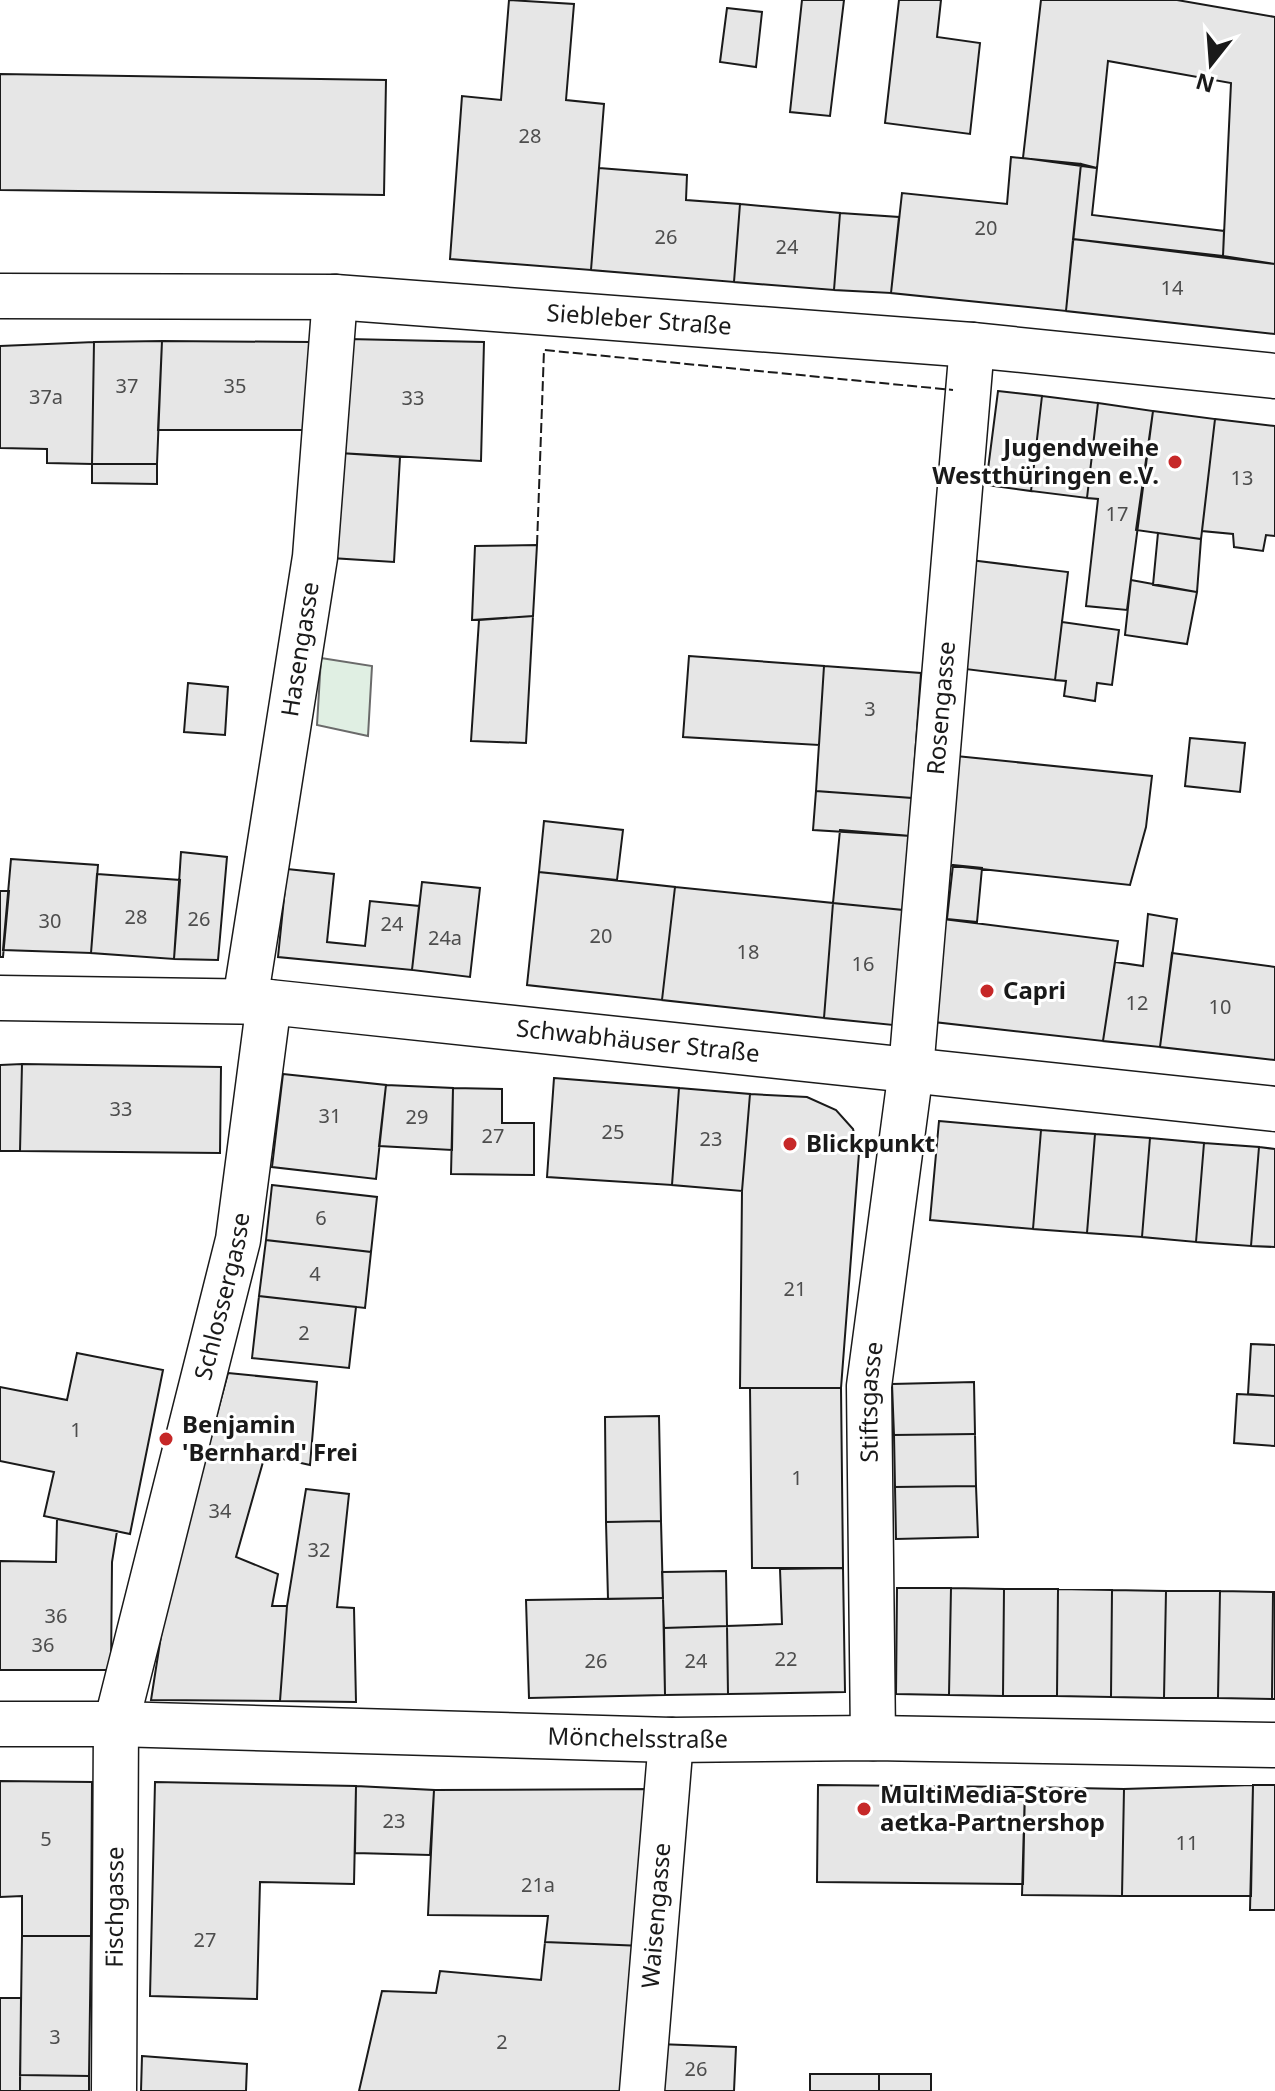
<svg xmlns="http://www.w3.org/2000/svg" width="1275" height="2091" font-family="'Noto Sans',sans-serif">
<rect width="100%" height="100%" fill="#fff"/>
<!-- green -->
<path fill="#e0efe3" stroke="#6a6a6a" stroke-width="2" d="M321,658L372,666L368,736L317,725Z"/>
<!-- building -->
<path fill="#e6e6e6" stroke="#1a1a1a" stroke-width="2" d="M509,0L574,4L566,100L604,104L591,270L450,259L462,96L501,100Z
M802,0H844L830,116L790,112Z
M899,0H941L937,37L980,43L970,134L885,123Z
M1041,0H1177L1275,17V264L1223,256L1231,83L1108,61L1097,168L1023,158Z
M727,8L762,12L756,67L720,62Z
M0,74L386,80L384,195L0,190Z
M1011,157L1081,164L1066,311L891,293L902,193L1007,204Z
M1081,164L1097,168L1092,215L1224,231L1223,256L1073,239Z
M599,168L687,175L686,200L740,204L734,282L591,270Z
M740,204L840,213L834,290L734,282Z
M840,213L899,217L891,293L834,290Z
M1073,239L1275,264V334L1066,311Z
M348,339L484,342L481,461L339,453Z
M162,341L310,342L309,430H158Z
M162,341L157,464H92L94,342Z
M94,342L92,464L47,463V449L0,448V346Z
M998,391L1042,396L1031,491L986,485Z
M1042,396L1098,403L1087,498L1031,491Z
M1098,403L1153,411L1127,610L1086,606L1098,499L1087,498Z
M1153,411L1215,419L1201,539L1136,530Z
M1215,419L1275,426V536L1266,535L1263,551L1234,547L1233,534L1202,531Z
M339,453L400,457L394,562L331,558Z
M92,464H157V484L92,483Z
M1158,533L1201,539L1197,592L1153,585Z
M537,545L533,616L472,620L475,546Z
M970,560L1068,572L1055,680L957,668Z
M1131,580L1197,592L1187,644L1125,635Z
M533,616L526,743L471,741L479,620Z
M1062,622L1119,630L1112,685L1097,683L1095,701L1064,696L1066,681L1055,680Z
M689,656L824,666L819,745L683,737Z
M824,666L921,673L912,798L816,791Z
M188,683L228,687L225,735L184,732Z
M1190,738L1245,743L1240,792L1185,786Z
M956,756L1152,776L1146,827L1130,885L945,865Z
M816,791L912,798L910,836L813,830Z
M544,821L623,830L617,880L539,872Z
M840,830L910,836L903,910L833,903Z
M181,852L227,857L218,960L174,959Z
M11,859L98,865L91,953L3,950Z
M953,865L982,868L977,922L947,919Z
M287,869L334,874L327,942L365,946L370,901L419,906L412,970L278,957Z
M539,872L675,887L662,1000L527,985Z
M97,874L180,880L174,959L91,953Z
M422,882L480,888L470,977L412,970Z
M675,887L833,903L824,1018L662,1000Z
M0,891H9L3,957H0Z
M833,903L903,910L893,1025L824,1018Z
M1148,914L1177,919L1160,1047L1103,1041L1115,962L1143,966Z
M943,919L1118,941L1103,1041L934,1022Z
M1172,953L1275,967V1060L1160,1047Z
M22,1064L20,1151H0V1065Z
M22,1064L221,1067L220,1153L20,1151Z
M283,1074L386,1085L376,1179L272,1167Z
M554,1078L679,1088L672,1185L547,1177Z
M386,1085L453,1088L452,1150L379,1146Z
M453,1088L502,1089V1123H534V1175L451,1174Z
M679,1088L750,1094L742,1191L672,1185Z
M750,1094L807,1097L836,1110L853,1129L859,1153L841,1388H740L742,1191Z
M939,1121L1041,1130L1033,1229L930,1220Z
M1041,1130L1095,1134L1087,1233L1033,1229Z
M1095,1134L1150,1138L1142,1237L1087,1233Z
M1150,1138L1204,1143L1196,1242L1142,1237Z
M1204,1143L1259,1147L1251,1246L1196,1242Z
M1259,1147L1275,1149V1247L1251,1246Z
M272,1185L377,1197L371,1252L266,1240Z
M266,1240L371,1252L365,1308L259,1296Z
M259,1296L356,1307L349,1368L252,1358Z
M1251,1344L1275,1345V1396L1248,1394Z
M77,1353L163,1370L130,1534L44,1516L54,1472L0,1461V1387L67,1400Z
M228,1373L317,1382L310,1465L265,1455L236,1557L278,1574L272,1606H287L280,1701L151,1700L166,1604Z
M974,1382L975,1434L894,1435L892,1384Z
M750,1388H841L843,1568H752Z
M1237,1394L1275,1396V1446L1234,1443Z
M659,1416L661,1521L606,1522L605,1417Z
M975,1434L976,1486L895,1487L894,1435Z
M976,1486L978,1537L896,1539L895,1487Z
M306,1489L349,1494L337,1607L354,1608L356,1702L280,1701L287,1606Z
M57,1519L117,1531L112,1562L111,1670H0V1561L56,1562Z
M661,1521L663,1598L608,1599L606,1522Z
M843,1568L845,1692L728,1694L727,1626L782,1624L780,1569Z
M726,1571L727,1626L664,1628L662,1572Z
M897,1588H951L949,1695L896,1694Z
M951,1588L1004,1589L1003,1696L949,1695Z
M1004,1589H1058L1057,1696H1003Z
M1058,1589L1112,1590L1111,1697L1057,1696Z
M1112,1590L1166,1591L1164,1698L1111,1697Z
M1166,1591H1220L1218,1698H1164Z
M1220,1591L1273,1592L1272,1699L1218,1698Z
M1273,1592H1275V1699H1272Z
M663,1598L665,1695L529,1698L526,1600Z
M727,1626L728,1694L665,1695L664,1628Z
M0,1781L92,1782L91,1936H22V1896L0,1897Z
M155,1782L356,1786L354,1884L260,1882L257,1999L150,1996Z
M818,1785L1025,1787L1023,1884L817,1882Z
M1253,1785L1251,1896H1122L1124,1789Z
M1253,1785H1275V1910H1250Z
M356,1786L434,1790L430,1855L355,1853Z
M1025,1787L1124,1789L1122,1896L1022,1895Z
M654,1789L643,1946L545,1942L548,1916L428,1915L434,1790Z
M22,1936H91L89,2076L20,2075Z
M545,1942L643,1946L629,2091H359L382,1991L436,1993L440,1971L541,1980Z
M0,1998H21L20,2091H0Z
M658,2044L736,2047L734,2091H656Z
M142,2056L247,2064L246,2091H141Z
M810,2074H879V2091H810Z
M879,2074H931V2091H879Z
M20,2075L89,2076V2091H20Z"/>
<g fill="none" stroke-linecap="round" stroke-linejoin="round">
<!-- minor casing -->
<g stroke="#1a1a1a" stroke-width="47">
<g id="minor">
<path id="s1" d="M0,296L335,297L972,345L1275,376"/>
<path id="s2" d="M0,998L269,1002L1275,1109"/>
<path id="s3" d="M245,1001L315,557L335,297"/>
<path id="s4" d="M0,1724H116L671,1740L873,1738L1275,1745"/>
<path id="s5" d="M873,1738L869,1386L911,1070L972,345"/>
<path id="s6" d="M114,2091L116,1724L238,1240L269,1002"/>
<path id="s7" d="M642,2091L671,1740"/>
</g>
</g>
<!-- minor -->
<use href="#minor" stroke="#fff" stroke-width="44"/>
<!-- fence -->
<path stroke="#1a1a1a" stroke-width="2" stroke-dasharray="10 4" stroke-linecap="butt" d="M537,545L544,350L953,390"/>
</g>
<!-- markers -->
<g fill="#c62828" stroke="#fff" stroke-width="3">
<circle cx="1175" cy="462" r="8"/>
<circle cx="987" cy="991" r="8"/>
<circle cx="790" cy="1144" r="8"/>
<circle cx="166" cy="1439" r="8"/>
<circle cx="864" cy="1809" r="8"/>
</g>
<g text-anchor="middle" stroke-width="6" stroke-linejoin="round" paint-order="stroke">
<!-- number labels -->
<g font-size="20" fill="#4d4d4d">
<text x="530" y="143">28</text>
<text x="986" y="235">20</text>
<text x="666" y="244">26</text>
<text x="787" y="254">24</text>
<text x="1172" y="295">14</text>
<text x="127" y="393">37</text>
<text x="235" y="393">35</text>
<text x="46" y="404">37a</text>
<text x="413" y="405">33</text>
<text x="1242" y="485">13</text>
<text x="1117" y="521">17</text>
<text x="870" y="716">3</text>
<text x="136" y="924">28</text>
<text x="199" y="926">26</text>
<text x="50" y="928">30</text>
<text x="392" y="931">24</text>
<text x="601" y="943">20</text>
<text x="445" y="945">24a</text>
<text x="748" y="959">18</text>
<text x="863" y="971">16</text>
<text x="1137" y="1010">12</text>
<text x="1220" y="1014">10</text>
<text x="121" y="1116">33</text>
<text x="330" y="1123">31</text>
<text x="417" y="1124">29</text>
<text x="613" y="1139">25</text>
<text x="493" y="1143">27</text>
<text x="711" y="1146">23</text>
<text x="321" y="1225">6</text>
<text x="315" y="1281">4</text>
<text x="795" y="1296">21</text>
<text x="304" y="1340">2</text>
<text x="76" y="1437">1</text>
<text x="797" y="1485">1</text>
<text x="220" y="1518">34</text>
<text x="319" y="1557">32</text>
<text x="56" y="1623">36</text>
<text x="43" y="1652">36</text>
<text x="786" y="1666">22</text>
<text x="596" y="1668">26</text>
<text x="696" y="1668">24</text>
<text x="394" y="1828">23</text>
<text x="46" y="1846">5</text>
<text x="1187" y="1850">11</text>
<text x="538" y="1892">21a</text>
<text x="205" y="1947">27</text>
<text x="55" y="2044">3</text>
<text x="502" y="2049">2</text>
<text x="696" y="2076">26</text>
</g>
<!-- street labels -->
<g font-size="24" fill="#1a1a1a" stroke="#fff">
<text dy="8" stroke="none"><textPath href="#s1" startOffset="640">Siebleber Straße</textPath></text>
<text dy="8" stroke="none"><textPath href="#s3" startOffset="356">Hasengasse</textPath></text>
<text dy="8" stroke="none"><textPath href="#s5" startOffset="1034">Rosengasse</textPath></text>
<text dy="8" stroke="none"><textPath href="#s2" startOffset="640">Schwabhäuser Straße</textPath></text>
<text dy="8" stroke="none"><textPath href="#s6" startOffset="808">Schlossergasse</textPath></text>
<text dy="8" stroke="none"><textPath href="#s5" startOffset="336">Stiftsgasse</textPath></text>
<text dy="8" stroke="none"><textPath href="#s4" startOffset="638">Mönchelsstraße</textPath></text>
<text dy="8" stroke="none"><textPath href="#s6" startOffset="184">Fischgasse</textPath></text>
<text dy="8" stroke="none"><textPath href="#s7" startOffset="176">Waisengasse</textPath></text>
</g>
<!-- poi labels -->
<g font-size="24" font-weight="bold" fill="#1a1a1a" stroke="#fff" text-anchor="start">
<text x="1159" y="456" text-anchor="end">Jugendweihe<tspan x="1159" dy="28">Westthüringen e.V.</tspan></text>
<text x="1003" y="999">Capri</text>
<text x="806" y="1152">Blickpunkt</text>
<text x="182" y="1433">Benjamin<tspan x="182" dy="28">'Bernhard' Frei</tspan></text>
<text x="880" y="1803">MultiMedia-Store<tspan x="880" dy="28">aetka-Partnershop</tspan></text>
</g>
</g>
<!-- north arrow -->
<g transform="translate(1211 64) rotate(197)" stroke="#ffffff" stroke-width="6" paint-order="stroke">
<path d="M0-6L14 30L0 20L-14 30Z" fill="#1a1a1a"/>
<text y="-12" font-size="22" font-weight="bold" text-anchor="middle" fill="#1a1a1a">N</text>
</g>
</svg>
